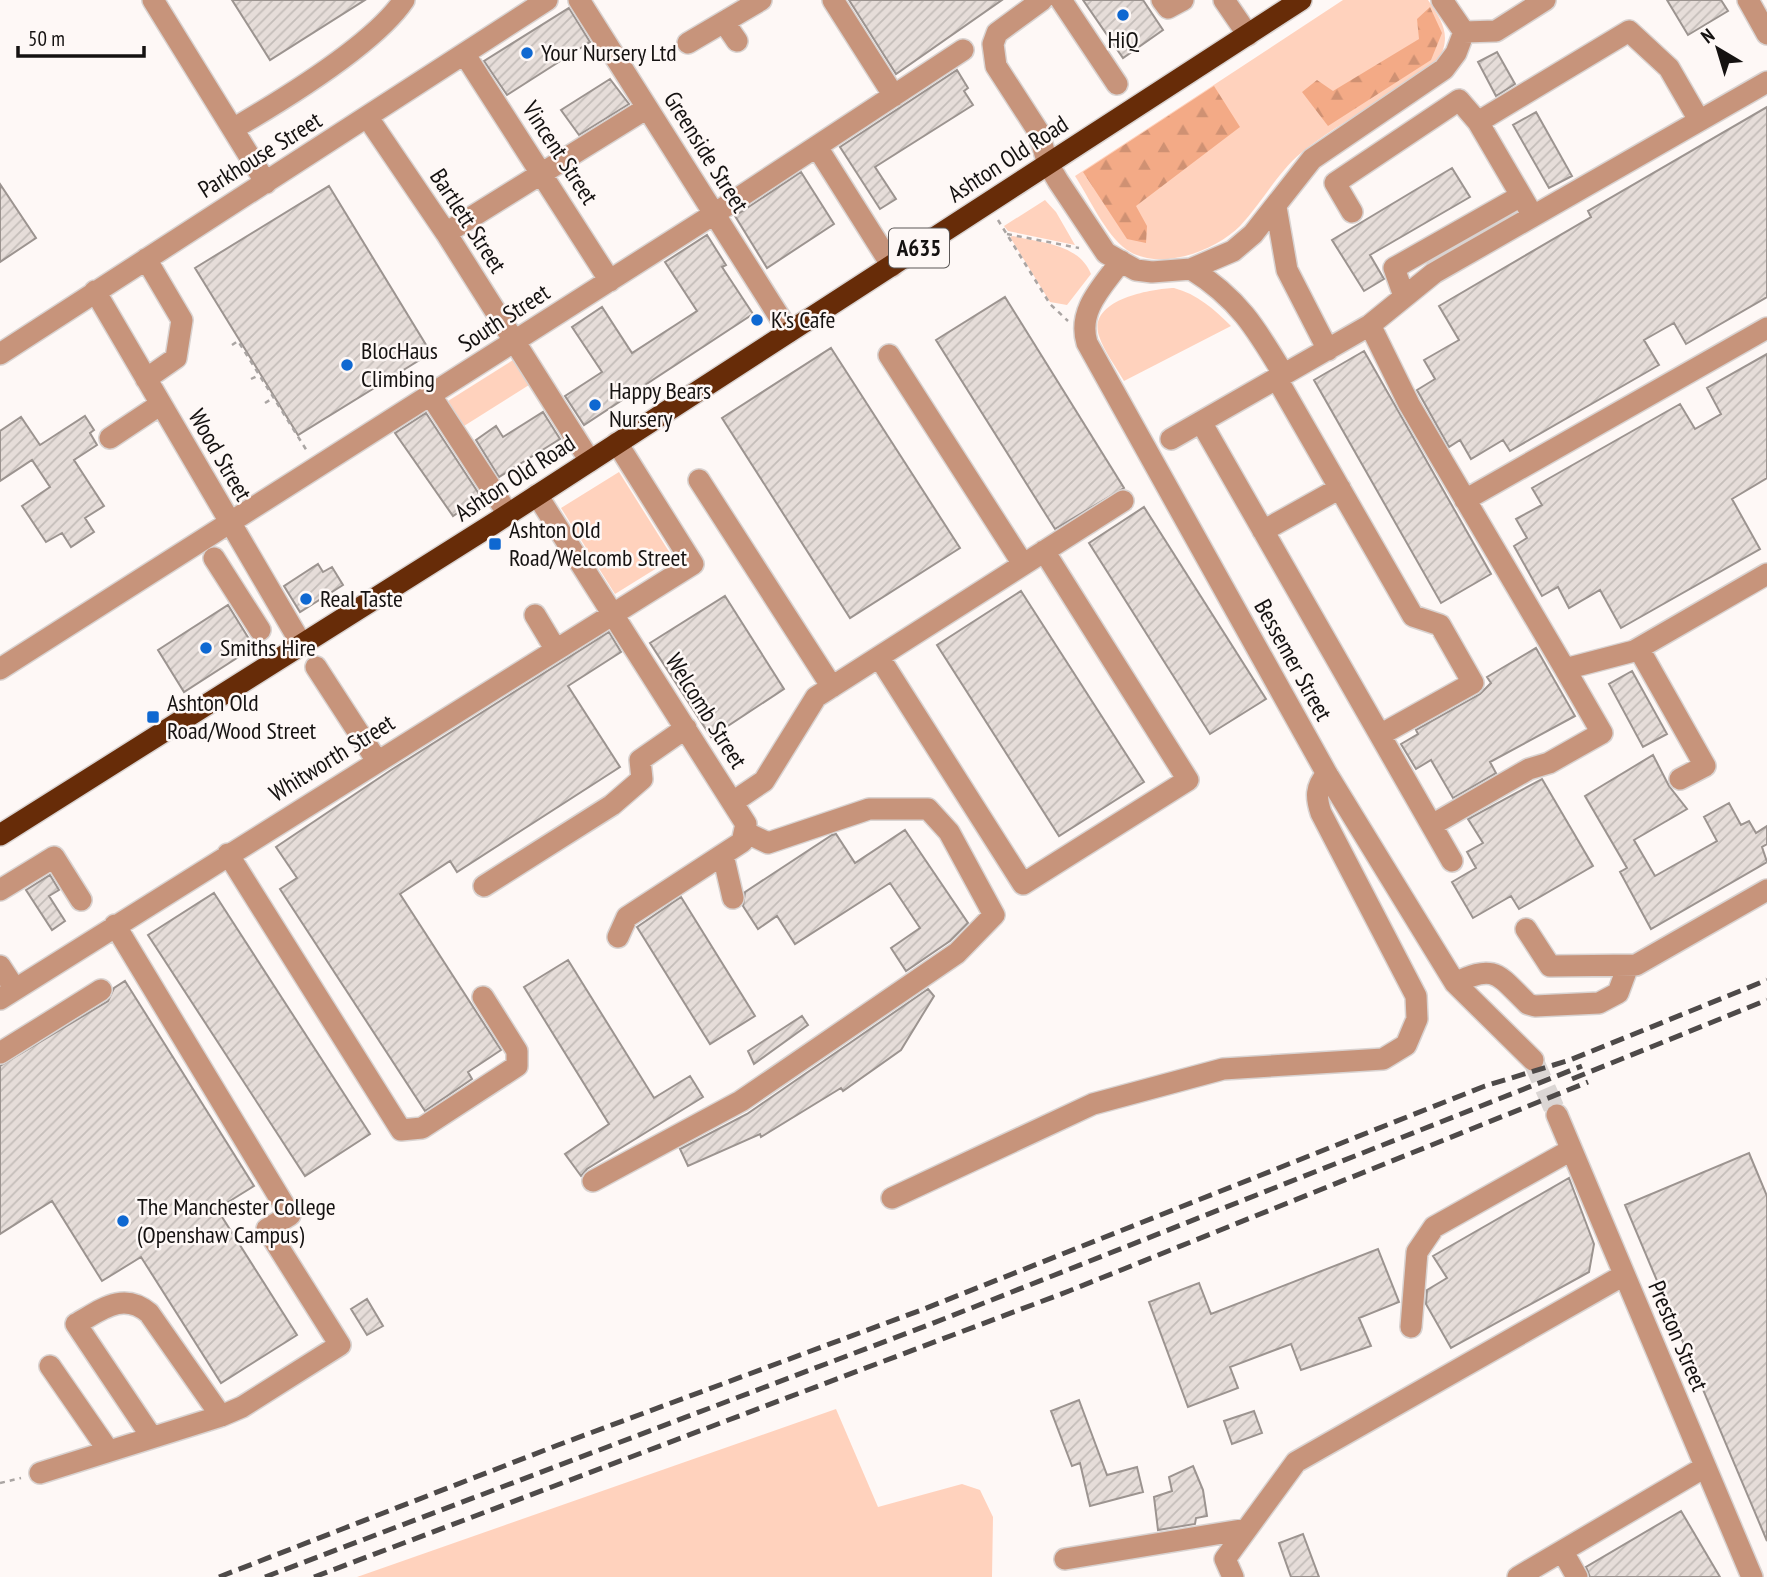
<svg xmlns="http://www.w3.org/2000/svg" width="1767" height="1577" font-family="'PT Sans Narrow',sans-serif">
<defs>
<pattern id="forest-firs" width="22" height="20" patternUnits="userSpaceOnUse" patternTransform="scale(1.75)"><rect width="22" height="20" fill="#f3aa86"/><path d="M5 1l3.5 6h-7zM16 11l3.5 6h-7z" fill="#cf9173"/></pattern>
<pattern id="building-hatch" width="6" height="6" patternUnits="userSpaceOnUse" patternTransform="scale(1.75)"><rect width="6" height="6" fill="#e6ddd9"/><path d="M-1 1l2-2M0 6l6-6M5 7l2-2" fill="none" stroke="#c4bdb9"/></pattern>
</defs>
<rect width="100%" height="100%" fill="#fef8f6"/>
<!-- grass -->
<path fill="#ffd2bd" d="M1343,0H1428C1443,22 1452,36 1438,61C1396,96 1344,118 1301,153C1277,173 1262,203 1240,226C1215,251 1160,272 1127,250C1105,234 1090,199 1075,176Z
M1045,200L1056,212L1075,245L1008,231L1004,226Z
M1013,236C1042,243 1079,244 1091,274L1067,305L1050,302L1010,237Z
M1174,288C1197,294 1214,309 1231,326L1124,381C1116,367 1104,351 1099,336C1087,300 1150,289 1174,288Z
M513,360L529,385L464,426L448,401Z
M619,472L673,558L615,594L561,508Z
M836,1409L878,1507L962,1484L980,1490L993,1517L992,1577H357Z"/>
<!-- forest -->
<path fill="url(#forest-firs)" d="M1430,7L1442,33L1431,60L1328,126L1302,92L1317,80L1333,91L1419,39L1417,19Z
M1214,86L1240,127L1136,206L1147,226L1146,243L1127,239L1083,172Z"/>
<!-- building -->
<path fill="url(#building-hatch)" stroke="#9c9490" stroke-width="2" d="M232,0H365L270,60Z
M849,0H1002L896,74Z
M1083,0H1143L1163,30L1123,58Z
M1667,0H1721L1728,11L1688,35Z
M569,8L590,42L507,95L484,61Z
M1497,52L1515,84L1496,96L1478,62Z
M957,70L968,88L964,91L973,105L875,167L896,199L880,209L840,147Z
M610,79L629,104L579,135L561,110Z
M1767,107V297L1686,344L1674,323L1644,340L1659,365L1510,451L1503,440L1471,459L1460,440L1449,447L1417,390L1435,379L1424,360L1459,340L1439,306L1591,217L1588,211Z
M1536,112L1572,176L1549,188L1513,125Z
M1452,168L1470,197L1370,255L1384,279L1364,291L1332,240Z
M801,172L834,224L767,268L735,216Z
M0,184L36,238L0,262Z
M329,186L431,353L298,435L195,268Z
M707,235L726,265L722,267L753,314L584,425L565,396L602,372L572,327L602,307L632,353L697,311L665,262Z
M1005,297L1124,488L1055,529L936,340Z
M831,348L960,548L850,618L722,418Z
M1364,351L1491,574L1441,603L1314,380Z
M1767,354V478L1732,499L1760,549L1621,628L1600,590L1569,608L1558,587L1542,596L1514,546L1527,538L1516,519L1542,505L1532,488L1680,404L1695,429L1721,414L1707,388Z
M543,412L560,439L499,477L476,440L496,426L503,437Z
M426,413L481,497L453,516L395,433Z
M85,416L94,430L90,433L97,445L74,460L104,506L85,518L94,532L71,547L62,533L46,542L22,506L50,487L32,460L0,481V431L21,417L40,445Z
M1144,507L1266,699L1210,734L1089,543Z
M318,564L323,572L332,567L343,585L300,612L284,586Z
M1021,591L1144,782L1059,836L937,645Z
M725,596L784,689L711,737L650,643Z
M228,605L254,647L184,692L158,650Z
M609,632L621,652L568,686L620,767L457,872L450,861L400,894L501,1050L468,1072L472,1079L425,1111L280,889L297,878L276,847L391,770Z
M1536,648L1575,716L1490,762L1496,773L1453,798L1431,760L1416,769L1401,744L1418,734L1416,730L1480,694L1491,683L1487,677Z
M1632,671L1667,734L1643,747L1609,684Z
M1653,755L1669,786L1687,809L1634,840L1655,876L1717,841L1704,817L1729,803L1741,825L1749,821L1756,833L1767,826V844L1762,847L1767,862L1651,929L1620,872L1627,868L1585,796Z
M1542,779L1593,866L1519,909L1511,896L1473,918L1452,882L1476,868L1467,852L1483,843L1468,819Z
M905,830L968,923L950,941L906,971L891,948L920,928L890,883L795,944L777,916L758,929L743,906L745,892L832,835L836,834L855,863Z
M50,875L59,890L49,896L65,921L52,930L26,890Z
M214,893L370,1134L305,1176L148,935Z
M681,897L755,1016L710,1044L637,927Z
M568,960L654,1098L690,1076L703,1097L587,1169L581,1176L565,1154L609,1124L524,987Z
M125,981L254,1186L217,1209L297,1335L221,1383L141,1257L102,1281L52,1201L0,1234V1066L108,1001L114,988Z
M928,989L934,996L901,1050L843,1091L841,1088L761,1137L760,1134L688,1166L680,1149L747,1114Z
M802,1016L808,1025L754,1064L748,1051Z
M1749,1153L1767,1196V1541L1625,1205Z
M1569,1178L1594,1244L1589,1272L1451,1348L1426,1304L1427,1290L1447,1278L1433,1256Z
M1378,1249L1399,1302L1359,1318L1371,1346L1301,1370L1291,1344L1230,1367L1238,1388L1188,1407L1149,1302L1199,1283L1211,1314Z
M367,1299L383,1326L367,1335L351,1309Z
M1079,1400L1107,1475L1137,1467L1143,1492L1090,1506L1080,1463L1072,1466L1051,1411Z
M1254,1411L1262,1433L1232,1444L1224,1421Z
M1193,1466L1203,1490L1207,1516L1196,1518L1195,1524L1158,1530L1154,1497L1172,1491L1169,1477Z
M1681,1511L1720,1577H1590L1586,1567Z
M1303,1534L1319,1577H1291L1279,1543Z"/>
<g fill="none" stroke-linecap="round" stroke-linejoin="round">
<!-- minor-tunnel -->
<path stroke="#dbd6d4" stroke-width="21" stroke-dasharray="21 10" stroke-linecap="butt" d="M1533,1060L1557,1115"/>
<!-- minor casing -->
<g stroke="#d9d3d1" stroke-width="24">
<path id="minor" d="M153,0L266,183
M579,0L789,332
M833,0L894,96
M1042,0L997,33L993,44L996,66L1038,131L1048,164L1058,181L1106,253L1136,270L1152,272L1191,269L1233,251L1253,234L1312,159L1444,69L1456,53L1464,32
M1061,0L1117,84
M1162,0L1168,8L1183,0
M1224,0L1248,35
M1442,0L1464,32L1496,31L1545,0
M1748,0L1767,34
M724,22L737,41
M688,43L761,0
M465,55L610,281
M368,118L446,233L590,461
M1478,122L1629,31L1669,68L1699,120
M233,129C281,101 374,45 404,0
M817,147L892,266
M1276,207L1287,270L1328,350
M1352,212L1335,183L1459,100L1478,122L1533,216
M446,233L647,108
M146,259L182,320L176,358L146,379
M1121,261C1103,286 1077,310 1087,343L1327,774L1455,983L1533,1060
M1191,269C1238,298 1256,328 1284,375
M95,291L302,645
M1404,296L1394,268L1521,196
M1370,325L1409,404L1565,669L1634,651L1767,574
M0,354L547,0
M889,355L1023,564
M1277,379L1413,616L1440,625L1473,683L1380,735
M431,396L508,514
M1201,422L1452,861
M110,438L161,404
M1171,439L1370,325L1434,273L1767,82
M699,480L832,687
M537,495L746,824L742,842L627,917L618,937
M1465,500L1767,328
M1263,531L1340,488
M214,558L260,630
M535,615L556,650
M1639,649L1705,766L1680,779
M879,657L1023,884L1188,780L1044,551
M316,667L377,761
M0,669L714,214L963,50
M733,802L764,781L816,697L1123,501
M1432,825L1529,769L1549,763L1602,733L1565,669
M228,854L401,1130L422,1128L517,1066V1051L483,997
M723,855L733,898
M484,886L612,805L642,779L640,760L686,728
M0,890L54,857L81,900
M1526,929L1550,966L1636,965L1767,890
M0,966L15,989
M1455,983C1496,963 1498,975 1528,1004L1535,1006L1599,1003L1618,993L1628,966
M0,999L693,564L617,443
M0,1053L101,990
M1557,1115L1752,1577
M593,1181L741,1101L957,953L994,915L949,832L928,809H869L768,843L745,832
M892,1198L1093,1104L1223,1069L1383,1059L1406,1045L1417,1019L1416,996L1321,813C1316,798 1315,787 1327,774
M1411,1327L1417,1252L1434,1227L1571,1150
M50,1366L108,1450
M151,1436L76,1324C101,1310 123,1291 149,1313L221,1416
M40,1473L221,1416L242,1407L340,1345L267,1229L290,1215L115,925
M1563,1552L1577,1577
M1065,1559L1247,1529
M1233,1577L1225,1559L1296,1462L1624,1275
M1518,1577L1705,1467"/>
</g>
<!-- highway casing -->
<g stroke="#d9d3d1" stroke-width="24">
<path id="highway" d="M0,835L493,524L1301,0"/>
</g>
<!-- path -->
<path stroke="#aaa5a3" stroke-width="2.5" stroke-dasharray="5 5" stroke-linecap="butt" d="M998,220L1050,304L1068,321
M1007,234L1079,248
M232,345L238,341L307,451
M251,379L259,375
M265,403L273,398
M0,1483L21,1478"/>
<!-- minor -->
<use href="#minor" stroke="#c7947b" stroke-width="21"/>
<!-- highway -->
<use href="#highway" stroke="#672c08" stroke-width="21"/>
<!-- rail -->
<path stroke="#4e4a49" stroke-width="5" stroke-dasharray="14 7" stroke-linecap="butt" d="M1572,1079L1767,1000
M219,1577L558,1445L924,1309L1485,1086L1570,1060L1767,980
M265,1577L931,1324L1582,1066
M314,1577L1069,1291L1588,1082"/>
</g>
<!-- markers -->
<g fill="#0f68d1" stroke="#fef8f6" stroke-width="2.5">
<circle cx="1123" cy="15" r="7"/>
<circle cx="527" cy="53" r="7"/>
<circle cx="757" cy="320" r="7"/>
<circle cx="347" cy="365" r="7"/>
<circle cx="595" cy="405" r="7"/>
<rect x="488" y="537" width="14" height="14" rx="3.5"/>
<circle cx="306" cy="599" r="7"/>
<circle cx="206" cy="648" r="7"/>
<rect x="146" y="710" width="14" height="14" rx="3.5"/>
<circle cx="123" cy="1221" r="7"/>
</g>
<g text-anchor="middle" stroke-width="5" stroke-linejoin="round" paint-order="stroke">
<!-- shield labels -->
<rect fill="#fef8f6" stroke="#5b5756" stroke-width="2" x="889" y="228.5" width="60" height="39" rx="5"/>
<g font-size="23" font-weight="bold" fill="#151211">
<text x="919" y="256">A635</text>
</g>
<!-- poi labels -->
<g font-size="24" fill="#151211" stroke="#fef8f6" text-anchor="start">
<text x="1123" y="48" text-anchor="middle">HiQ</text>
<text x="541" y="61">Your Nursery Ltd</text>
<text x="771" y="328">K's Cafe</text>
<text x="361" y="359">BlocHaus<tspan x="361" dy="28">Climbing</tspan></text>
<text x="609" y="399">Happy Bears<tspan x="609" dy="28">Nursery</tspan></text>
<text x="509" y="538">Ashton Old<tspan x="509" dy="28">Road/Welcomb Street</tspan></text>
<text x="320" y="607">Real Taste</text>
<text x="220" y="656">Smiths Hire</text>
<text x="167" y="711">Ashton Old<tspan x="167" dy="28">Road/Wood Street</tspan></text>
<text x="137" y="1215">The Manchester College<tspan x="137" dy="28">(Openshaw Campus)</tspan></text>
</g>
<!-- street labels -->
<g font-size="24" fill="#151211" stroke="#fef8f6">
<text transform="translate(706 152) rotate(58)" y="8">Greenside Street</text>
<text transform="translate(560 153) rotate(57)" y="8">Vincent Street</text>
<text transform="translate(260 155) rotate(-32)" y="8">Parkhouse Street</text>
<text transform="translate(1008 159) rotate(-33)" y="8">Ashton Old Road</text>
<text transform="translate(468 221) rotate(57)" y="8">Bartlett Street</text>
<text transform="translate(504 318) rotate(-33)" y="8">South Street</text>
<text transform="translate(220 455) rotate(60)" y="8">Wood Street</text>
<text transform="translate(515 478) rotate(-33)" y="8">Ashton Old Road</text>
<text transform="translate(1293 660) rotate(61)" y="8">Bessemer Street</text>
<text transform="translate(706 711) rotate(58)" y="8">Welcomb Street</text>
<text transform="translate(332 758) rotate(-32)" y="8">Whitworth Street</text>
<text transform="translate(1678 1336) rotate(67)" y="8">Preston Street</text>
</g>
</g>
<!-- north arrow -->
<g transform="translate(1718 49) rotate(322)" stroke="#fef8f6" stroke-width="5" paint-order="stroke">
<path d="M0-5L12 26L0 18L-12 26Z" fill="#151211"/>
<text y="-10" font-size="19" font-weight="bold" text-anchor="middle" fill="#151211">N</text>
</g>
<!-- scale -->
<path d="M18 46v10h126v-10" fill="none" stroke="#151211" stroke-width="3.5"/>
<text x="28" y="46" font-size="21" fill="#151211" stroke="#fef8f6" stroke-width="5" paint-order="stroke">50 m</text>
</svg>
